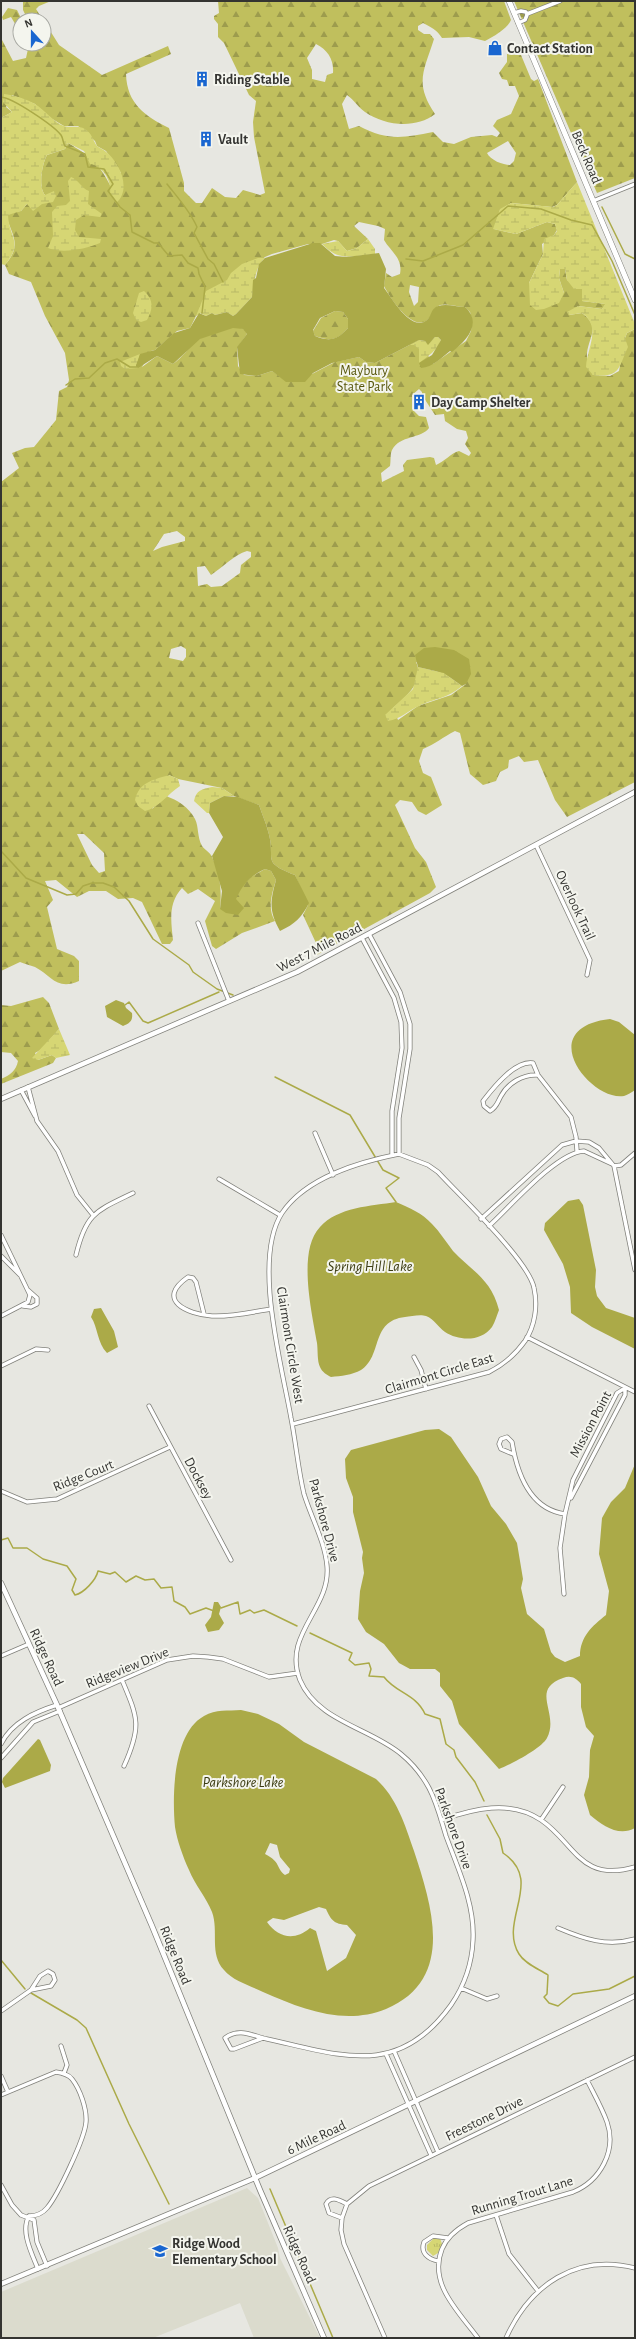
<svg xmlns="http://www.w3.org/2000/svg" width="636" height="2339" font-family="'Alegreya Sans',sans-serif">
<defs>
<pattern id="grass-tufts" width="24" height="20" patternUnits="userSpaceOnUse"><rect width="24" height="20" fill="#d6d674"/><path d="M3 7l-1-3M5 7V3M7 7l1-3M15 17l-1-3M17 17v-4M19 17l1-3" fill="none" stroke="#b8b865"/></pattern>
<pattern id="forest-firs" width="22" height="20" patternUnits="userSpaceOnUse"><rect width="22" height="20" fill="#c0bf5d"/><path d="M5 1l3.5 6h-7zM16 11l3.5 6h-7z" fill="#9d9c4d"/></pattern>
<pattern id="wetland-marsh" width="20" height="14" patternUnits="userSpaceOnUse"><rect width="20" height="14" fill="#d6d674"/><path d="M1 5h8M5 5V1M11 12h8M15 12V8" fill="none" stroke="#b8b865"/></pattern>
</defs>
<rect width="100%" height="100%" fill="#e7e7e1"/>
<!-- built -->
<path fill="#dbdbcd" d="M247,2188L258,2198L278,2248L280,2258L320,2338H254L240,2303L153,2338H1V2292Z"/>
<!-- grass -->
<path fill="url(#grass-tufts)" d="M435,2237L440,2238L442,2244L438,2253L433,2256L427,2250V2245Z"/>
<!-- forest -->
<path fill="url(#forest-firs)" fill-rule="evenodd" d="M23,1H51L39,6L36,9L43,20H28L23,10Z
M218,1H504L511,20C507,29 494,36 485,41L469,37L442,38C437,30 431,27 423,23L418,26V30L424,34H430L434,39C424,71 414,83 435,114C416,129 385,126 365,112C358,107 354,100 347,95L342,104L349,129L359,126C387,141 403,138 433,132L443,142L454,144L471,137L492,135L497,137L500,133L493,126L497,120L511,114L519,96L515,86H509L507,80L502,79L499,73L507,62V54L521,55L531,79L534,81L538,79L577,182L557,205L552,207L511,203L500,210L494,229L516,234L547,222L555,224L557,230L554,235L542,244L543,254L529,283L564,293L559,278L560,269H565L567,280L582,289V301L606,304L602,309L578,306L569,315L582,313C601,327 589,336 587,353C586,359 591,369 593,375L610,376L619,371L625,338L627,333L635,329V782L567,817L555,800L538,760L524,762L519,756L509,760L508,768L500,772L496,781L483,785L470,774L460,733L455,731C443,737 435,744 423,749L419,761L423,773L431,777L442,805L426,815L418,811L412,802L400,800L395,805L415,848L426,862L436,887L430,893L315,956L312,951L316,943L303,915L308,905L295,875C259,861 277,860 268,831C266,823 262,814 259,805L234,796L222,788L178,779L169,775L152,809L166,796C177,800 189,807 195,819C199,827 197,837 202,846C205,850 210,852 212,857C220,873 222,891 220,909L235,899L242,886L251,877L265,869L271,871L276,880C272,893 267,909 275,921L242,933L216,949L212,946L205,921L215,901L198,889L188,894L182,888C168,903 171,921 173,940L170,944H162L142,902L133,898L118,899L106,891H89L77,897L56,880L45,881L53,900L47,907L57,949L74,956L79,961V981C57,991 52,976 35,967C30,965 24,964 20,962L1,971V482L19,468L12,453L25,448L34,447L56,420L59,391L67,387L69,380L65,353L45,316L31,282L9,274L5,265C22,245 13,237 6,216L13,212L21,211L27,204L45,195C38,187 42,164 47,155L65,149L68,143C90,156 99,163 111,187L121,173L106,151L97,146L95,141L78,126H64L44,114L35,104L12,95L6,107L12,112L1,118V38L13,61L26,58L28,49L25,44H44V21L59,45L102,75L168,46L171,54L126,74C127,104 145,116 169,128L184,183V191L196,203H202L212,188L225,197L236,198L243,190L260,195L265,193L254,137L253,122L256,101L249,95L224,43L218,37V24L214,19V16L219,13ZM316,44C328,50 334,60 333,73L327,75L325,82L312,79V70L307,58ZM508,141L516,153L514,161L510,165C503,165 490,160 487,153ZM359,222L378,226L385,229L384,240C391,252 403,258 400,274L392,277L386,273L384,286C390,298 411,330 426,321C433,316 431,309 440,305C448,303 457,307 465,307L470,312L472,319L471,331L466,341L433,364L419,340L375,363L366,362L359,357L335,362L312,374L285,380L272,371L257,376L244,375L238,366L237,348L247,334L245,330C234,323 207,333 198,340C189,347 182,358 173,364L157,356L142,367L151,351L155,350L177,331L190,328L196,316L265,257L272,254L308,244H322L334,240L338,241L347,251L357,248L368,239L354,226ZM410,285L419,287L418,302L414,306L409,292ZM419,389L422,392V395L435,415L444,414L445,421L457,429L466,431L468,438L465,444L471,453L469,456L459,451C451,453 444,462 436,465L434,458L430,457L407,460L403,465L404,471L382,482L381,473L390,466C391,461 390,454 392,450C400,435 421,439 429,428L426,417L419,416L412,409V395ZM177,531L185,537V541L162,547L153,551L164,534ZM247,551L251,552V557L241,565L240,573L222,586L211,587L207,584L198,586L197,567L205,566L211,575C223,567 234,555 247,551ZM181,646L186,649V657L183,661L169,658L171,649ZM416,662L466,684L451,695L418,706L398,720L393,708C406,697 425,681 416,662ZM77,834H84L104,853L105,871L99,873L92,865Z
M514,1H635V178L597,193Z
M8,8L17,10L22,20H20V32L11,17L3,20L2,17Z
M335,311L343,312L348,319V328C337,341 330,341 315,336L313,331L321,318Z
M43,997L49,1003L59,1029L42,1049L35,1053L38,1060L52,1055L56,1058L53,1063L1,1084V1079C10,1075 16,1071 18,1061L11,1053L1,1052V1005L11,1006Z"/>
<!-- wetland -->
<path fill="url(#wetland-marsh)" d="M4,94C13,95 27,99 35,104C45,110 53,122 64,126C72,128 78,125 85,129C92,133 93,141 97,146C99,148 103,149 105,151C120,162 132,190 116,203L110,193C112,181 102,165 90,164L84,151L68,143L65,149L47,155C42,164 38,187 45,195L54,191L56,196L53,202L42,204L33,211L27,204L21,211L8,215C9,238 24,242 5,265L1,264V118L12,112L3,102Z
M71,177C79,180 81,188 89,191L88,204L102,214L100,217L84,215L76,220L75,230L79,237L101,239L100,243C85,249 63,254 48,248L53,236L52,212L57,206L66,205L70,201L68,181Z
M577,182L635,324V329L627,333L625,338L628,347C618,369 620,378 593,375L586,367C587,348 602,327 582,313L569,315L567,312L578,306L602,309L605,304L582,301V289H574L567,280L565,269H560L559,278L564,293L559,303L544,309L536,310L530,305L529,283L543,254L544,239L554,235L557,231L555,224L547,222L516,234L493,229L500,209L511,203L553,207L557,205Z
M368,239L375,249V254C352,256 339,262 322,244L338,241L347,251L357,248Z
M258,258H265C255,266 254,285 252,297L236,314L233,316L227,312L215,315L212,313L206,316L200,313L196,316L206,291L227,280L231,273L242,264Z
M144,291C154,300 153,309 147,320L141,322L136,320L133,313L139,293Z
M435,337H438L441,340C437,351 428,356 419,363V349L414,345H409L419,340L425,341L428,344Z
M140,354L136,366L138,368L125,369L121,366L120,362Z
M418,667L444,673L462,686C447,699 435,698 419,706C407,711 401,719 388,721L385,715L413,689Z
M169,775L178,779L180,786C168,794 158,808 145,811L138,806L135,800C139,782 153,780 169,775Z
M212,787L222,788L234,796H224L210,803L209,813H207L194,801C196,790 202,789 212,787Z
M59,1029L70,1055L56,1058L52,1055L38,1060L32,1058Z"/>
<!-- water -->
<path fill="#abaa48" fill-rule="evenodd" d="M313,243H320L335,256L346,257L379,253L386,269L384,288C392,298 411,333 427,320C432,316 430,309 438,306C447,303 456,307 465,307C483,323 466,341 452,352L450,351C441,358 433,367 421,368L419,363L432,355L441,340L438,337H435L428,345L425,341L419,340L375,363L366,362L359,357L332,363L313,373L305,382H286L272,371L257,376L240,374L237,347L247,334L243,329L233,328L200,339L173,364L157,356L138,368L136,366L140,354L155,350L174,333L190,328L199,313L206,316L212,313L215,315L227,312L233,316L236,314L252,297L253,280L256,278L259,264L265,258ZM335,311L343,312L348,319V328C337,340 330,342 315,336L313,330L320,318Z
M435,647L454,650L469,659L471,674L466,684L462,686L444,673L418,667L415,655L424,648Z
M224,796L238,797L259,805C262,814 266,823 268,831C277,860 259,861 295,875L309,903C302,917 295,924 280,931C269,911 270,902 276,880L271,871L265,869C250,876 243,884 236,899L244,908L238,915L226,913L220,909L222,891L212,856L223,837L209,813L210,803Z
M116,1000L124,1003L126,1008L132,1013C133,1021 130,1023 123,1026L107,1017L105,1006Z
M610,1019L619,1022L635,1035V1090C632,1092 627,1095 624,1096C591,1102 532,1028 610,1019Z
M579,1199L583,1205L596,1270L595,1287L597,1296L606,1308L635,1318V1349L592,1327L571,1313L570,1287L563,1264L544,1230L545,1223L568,1201Z
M396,1202C410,1208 422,1213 432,1224C440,1232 446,1242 453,1251C473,1272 491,1279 499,1310C497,1315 495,1322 492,1327C481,1342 459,1341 445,1332C438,1327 434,1319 426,1316C421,1314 411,1316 405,1317C370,1321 383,1356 361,1370C352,1375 341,1376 331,1377C327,1375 322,1372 320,1367C317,1361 318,1350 317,1343C312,1313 297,1251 320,1227C338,1207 371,1206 396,1202Z
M101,1308L114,1331L118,1347L107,1353C97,1343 98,1327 91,1317L94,1309Z
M439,1429L451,1437L478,1477L491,1506L506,1524L517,1543L523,1579L521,1588L527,1614L544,1629L551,1652L555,1657L565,1662L580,1656C580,1637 592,1626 606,1615L609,1591L599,1554L602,1518L611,1502L625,1488L635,1464V1828C619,1837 603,1826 590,1815L584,1795L589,1777L590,1750L594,1736L586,1727L581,1707V1684C576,1678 571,1675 563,1678C529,1690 560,1713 547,1738C542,1748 510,1765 499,1769L459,1724L452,1701L440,1686V1673L435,1669H410L399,1663L384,1644L366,1632L358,1619L360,1591L364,1573L362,1558L363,1552L353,1512V1497L346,1478L345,1459L351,1450L425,1430Z
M214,1602H218L221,1607L219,1614L224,1623L219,1630L208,1632L205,1625L211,1617Z
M241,1710L258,1714L279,1724L304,1742L376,1779C397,1798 405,1825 414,1851C432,1906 456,1979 386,2009C344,2026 302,2009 263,1992C251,1986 233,1981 224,1970C209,1954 219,1931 212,1912C206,1897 195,1885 189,1870C183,1857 177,1840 175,1827C172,1795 173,1733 204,1716C216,1709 228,1711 241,1710ZM270,1843L277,1845L280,1857L290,1869L289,1873L285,1875C276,1868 281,1862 265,1854ZM319,1907L326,1909C331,1920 334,1924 347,1925L356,1935L346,1958L327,1971L316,1931L310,1928C295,1941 278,1938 267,1922L273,1918L284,1920Z
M38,1739L40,1740L51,1765L50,1771L5,1788L2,1782L3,1778Z"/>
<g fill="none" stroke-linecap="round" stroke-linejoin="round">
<!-- stream -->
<path stroke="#abaa48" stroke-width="1.5" d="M1,97C13,98 53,125 61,135C63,138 63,143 65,146L85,154L88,167L104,169L113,184L108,191L120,207L130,215L132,232L154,243H158L169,256L182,255L188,263L198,268L199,274L205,287L202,313
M167,184C178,198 190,211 197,227L194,233L208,259L214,264L223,282
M602,207L625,254L635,259
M406,259L423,261L463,245L508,206L541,209L571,220L592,225L612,261L635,315
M66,385L75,379L89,378L105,363L117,359L130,367H137
M1,851L26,878L67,895L76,894L83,886L92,883H103L114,887L129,901L153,939L189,965L193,972L217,989L233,995
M125,1005L129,1002L143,1021L148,1023L219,992
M275,1077L350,1115L383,1170L399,1178L386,1188L396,1202
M1,1540L8,1538L13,1548H27L43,1559L67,1566L76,1579L72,1590L75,1595C84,1593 96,1580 98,1571L110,1574L115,1572L126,1582L136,1576L145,1580L154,1579L161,1588L172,1587L174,1601L185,1607L190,1614L206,1608L214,1611
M221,1608L238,1602L240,1614L250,1610L254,1613L264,1610L297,1626
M310,1633L352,1653L349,1660L355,1665L369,1663L371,1669L369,1676L384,1677C396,1693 416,1694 425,1714L440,1719L446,1744L454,1750L456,1757L475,1782L484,1801
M487,1815L500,1839L503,1853C545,1881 498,1920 519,1954C525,1964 539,1969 548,1975L547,1994L544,1997L549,2003L558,2006L573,1994L609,1989L635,1976
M1,1960L25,1989
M31,1993L77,2020L86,2028L129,2124L169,2204
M270,2189L333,2338"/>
<!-- minor casing -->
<g stroke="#81817b" stroke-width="5">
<path id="minor" d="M514,13L521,11L526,12L527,15L525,20L518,23
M527,14L560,1
M593,201L635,184
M536,845L590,960L587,975
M198,923L229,1001
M369,934L400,992L410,1024V1049L399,1118V1154
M362,938L394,998L401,1022L402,1048L392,1111V1155
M538,1075C523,1074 508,1083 501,1096C497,1103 497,1107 490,1111L484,1106L483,1101C493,1088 515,1060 533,1063L538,1075L571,1117L576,1137L577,1151
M28,1087L37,1121L58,1151L77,1195L93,1215
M21,1090L35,1116
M315,1133L333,1175
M614,1166L621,1165L635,1153
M219,1179L280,1215
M481,1219L562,1145L576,1141L589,1142L599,1148L614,1166L635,1270
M489,1226C511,1206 556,1153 584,1151L612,1164
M1,1235L30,1295L28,1302L1,1316
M76,1255C86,1213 96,1211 133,1193
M1,1256L20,1275
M23,1306L31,1307L37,1304V1298L28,1290
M204,1314L196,1282L193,1278L188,1277C155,1300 187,1314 212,1316C232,1317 252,1312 271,1309
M527,1337L635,1392
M414,1357L421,1370L426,1389
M1,1366L36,1349L48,1350
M149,1406L231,1560
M293,1424L489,1372C505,1364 515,1355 525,1341C535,1326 538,1306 534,1288C529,1261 459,1195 438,1172L428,1165L399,1154
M513,1454L501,1449L499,1444L501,1439L507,1437L512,1442C517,1473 529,1509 565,1514
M1,1491L27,1502L57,1499L170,1447
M571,1498L625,1395V1388
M564,1594L560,1548L565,1514L573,1480L617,1393L625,1388
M1,1656L29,1644
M122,1680C138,1718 142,1726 124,1766
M58,1708L167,1660L193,1656L208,1657L223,1659L269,1677L298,1673
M1,1744C12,1722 35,1712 57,1705
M1,1758L33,1722L60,1711
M441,1820C473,1809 510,1799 541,1820C575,1843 580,1883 635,1867
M541,1820L563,1787
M558,1928C584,1939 607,1947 635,1939
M461,1988L487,1999L497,1996
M1,2011L31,1990L40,1976L48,1971L53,1974L55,1980L51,1986L31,1990
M263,2038L234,2049H231L225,2038C239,2027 253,2036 267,2039C341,2055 398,2079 451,2005C464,1986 472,1963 473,1940C475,1904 458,1869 446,1836C441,1820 437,1803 429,1788C422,1775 412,1763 401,1754C370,1728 317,1721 300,1680C282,1634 331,1609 327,1566C325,1542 311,1517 304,1494C298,1469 296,1443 291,1418C282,1366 252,1259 282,1213C306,1177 359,1162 399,1154
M61,2046L67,2065L64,2073
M394,2051L438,2152
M386,2054L431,2155
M1,2076L8,2092
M1,2095L56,2072C62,2073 68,2074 72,2079C80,2089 87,2109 86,2122C85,2138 58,2195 47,2208C42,2214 36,2216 29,2216
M1,2185L12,2205L21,2215L34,2220L37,2242L47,2266
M496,2215L509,2254L538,2291
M29,2216C20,2231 32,2254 38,2269
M342,2218L329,2213L326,2204C331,2195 339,2200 347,2204
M438,2261C428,2259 420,2253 424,2242L433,2236L448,2238
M385,2338L344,2244L341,2230L342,2218L347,2204L369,2186L635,2057
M478,2338C459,2312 428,2284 442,2249C447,2237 457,2229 468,2223L573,2192C600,2181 617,2151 607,2122C602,2108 594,2094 587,2080
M506,2338C530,2285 576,2253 635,2268"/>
</g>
<!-- tertiary casing -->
<g stroke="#81817b" stroke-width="6">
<path id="tertiary" d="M1,1099L297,972L635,792
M1,1583L57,1705L152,1926L260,2190L324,2338
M1,2284L255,2178L635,1996"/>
</g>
<!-- secondary casing -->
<g stroke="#81817b" stroke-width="6">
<path id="secondary" d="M509,1L635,300"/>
</g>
<!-- minor -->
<use href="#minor" stroke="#fff" stroke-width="3.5"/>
<!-- tertiary -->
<use href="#tertiary" stroke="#fff" stroke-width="4.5"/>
<!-- secondary -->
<use href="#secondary" stroke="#fff" stroke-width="5"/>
</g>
<!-- icons -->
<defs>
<g id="shop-bare" transform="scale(1.2)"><path d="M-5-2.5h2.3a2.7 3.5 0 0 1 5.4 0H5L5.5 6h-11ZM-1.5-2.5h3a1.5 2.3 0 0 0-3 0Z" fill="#1966d0" stroke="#f4f5ee" stroke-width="2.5" paint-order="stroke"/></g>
<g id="building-bare" transform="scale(1.2)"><path d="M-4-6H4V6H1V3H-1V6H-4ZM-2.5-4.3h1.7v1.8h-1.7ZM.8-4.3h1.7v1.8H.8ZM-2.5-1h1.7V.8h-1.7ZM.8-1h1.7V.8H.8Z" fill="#1966d0" stroke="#f4f5ee" stroke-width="2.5" paint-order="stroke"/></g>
<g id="school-bare" transform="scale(1.2)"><path d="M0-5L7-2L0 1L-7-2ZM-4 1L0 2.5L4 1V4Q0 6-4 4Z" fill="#1966d0" stroke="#f4f5ee" stroke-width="2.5" paint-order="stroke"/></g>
</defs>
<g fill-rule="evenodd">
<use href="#shop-bare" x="495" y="48"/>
<use href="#building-bare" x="202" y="79"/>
<use href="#building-bare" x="206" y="139"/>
<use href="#building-bare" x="419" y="402"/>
<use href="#school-bare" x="160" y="2251"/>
</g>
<g text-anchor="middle" stroke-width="4" stroke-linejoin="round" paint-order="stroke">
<!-- poi labels -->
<g font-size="14" font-weight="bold" fill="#343431" stroke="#f4f5ee" text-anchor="start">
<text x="507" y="53">Contact Station</text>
<text x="214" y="84">Riding Stable</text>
<text x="218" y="144">Vault</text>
<text x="431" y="407">Day Camp Shelter</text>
<text x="172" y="2248">Ridge Wood<tspan x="172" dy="16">Elementary School</tspan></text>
</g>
<!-- street labels -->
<g font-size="14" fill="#343431" stroke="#f4f5ee">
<text transform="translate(587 157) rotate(67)" y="5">Beck Road</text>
<text transform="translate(576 905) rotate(65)" y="5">Overlook Trail</text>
<text transform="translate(319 947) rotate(-27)" y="5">West 7 Mile Road</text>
<text transform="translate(291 1345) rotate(81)" y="5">Clairmont Circle West</text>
<text transform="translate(439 1373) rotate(-17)" y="5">Clairmont Circle East</text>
<text transform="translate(590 1424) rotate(-62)" y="5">Mission Point</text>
<text transform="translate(83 1475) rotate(-22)" y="5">Ridge Court</text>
<text transform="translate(199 1478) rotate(62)" y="5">Docksey</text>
<text transform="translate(325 1520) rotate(75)" y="5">Parkshore Drive</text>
<text transform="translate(47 1657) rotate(65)" y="5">Ridge Road</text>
<text transform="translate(127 1667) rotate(-22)" y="5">Ridgeview Drive</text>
<text transform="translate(454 1828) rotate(70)" y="5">Parkshore Drive</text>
<text transform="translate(176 1955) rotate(68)" y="5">Ridge Road</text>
<text transform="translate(484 2118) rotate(-26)" y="5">Freestone Drive</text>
<text transform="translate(316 2137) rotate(-25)" y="5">6 Mile Road</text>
<text transform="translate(522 2195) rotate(-17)" y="5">Running Trout Lane</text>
<text transform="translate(300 2254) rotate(66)" y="5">Ridge Road</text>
</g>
<!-- park labels -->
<g font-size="14" fill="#58570c" stroke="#f4f5ee">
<text x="364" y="375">Maybury<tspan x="364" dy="16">State Park</tspan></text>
</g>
<!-- water labels -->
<g font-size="15" font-style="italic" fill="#3c3c12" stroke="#f4f5ee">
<text x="370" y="1271">Spring Hill Lake</text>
<text x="243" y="1787">Parkshore Lake</text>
</g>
</g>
<!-- border -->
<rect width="636" height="2339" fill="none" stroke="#343431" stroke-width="4"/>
<!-- north arrow -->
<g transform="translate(32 32) rotate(339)"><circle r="19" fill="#f4f5ee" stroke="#a7a8a2"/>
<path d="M0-3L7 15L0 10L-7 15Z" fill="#1966d0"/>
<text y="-6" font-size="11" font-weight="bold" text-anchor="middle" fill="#343431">N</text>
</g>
</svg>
